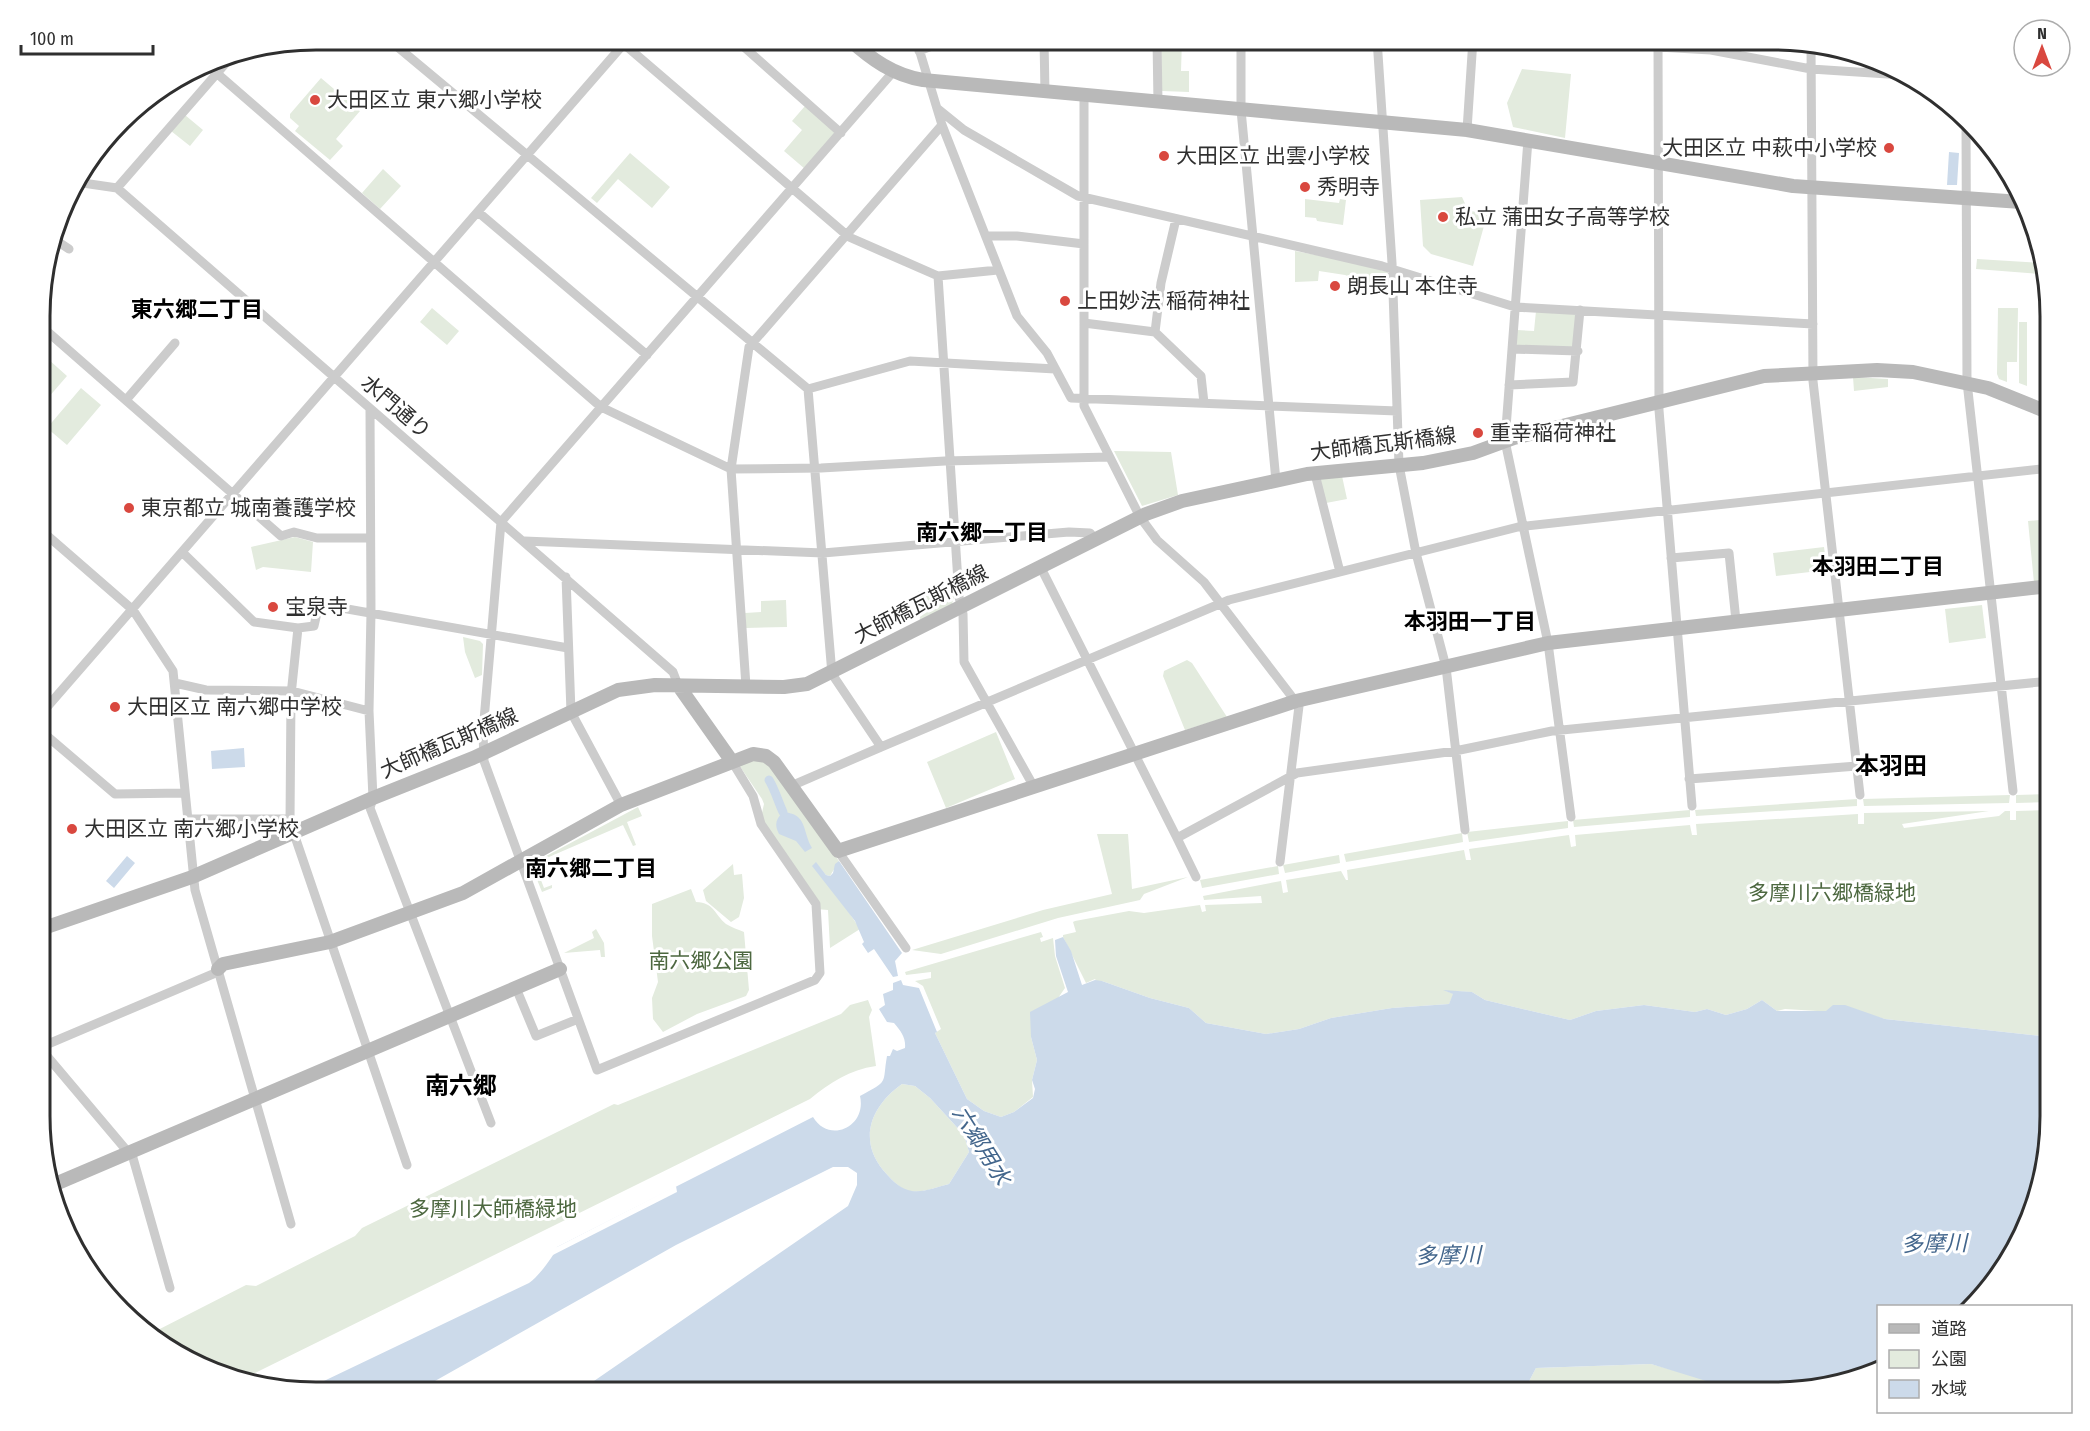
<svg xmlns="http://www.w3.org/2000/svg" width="2090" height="1431" font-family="'Fira Sans Condensed','Noto Sans JP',sans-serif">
<rect width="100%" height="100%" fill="#fff"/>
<!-- green -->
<path fill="#e3ebde" d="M1161,39H1182L1181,71H1189V92L1162,91Z
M1522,69L1571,74L1565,138L1513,127L1507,103Z
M321,78L360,111L336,139L343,146L330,160L295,131L299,126L290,118V114Z
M805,106L836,133L805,169L784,151L802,130L792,121Z
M185,115L203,130L190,146L171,131Z
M630,153L670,187L652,208L618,179L597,203L591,198Z
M383,169L401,186L380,209L362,193Z
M1462,197L1468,210L1487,215L1473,266L1431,254L1423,246L1420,200Z
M1305,199L1339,203L1340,199L1346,200L1343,225L1317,221L1316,218L1305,217Z
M1295,251L1348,261L1388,272L1389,284L1377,286L1345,275L1319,271L1318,281L1295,282Z
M1977,259L2040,263V274L1976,269Z
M432,308L459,331L447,345L420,322Z
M1998,308H2018L2017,362H2007V382L1999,379L1997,374Z
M1536,311L1576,313L1573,347L1517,346V330L1534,331Z
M2019,322H2027V386L2019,383Z
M48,359L67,376L41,406V366Z
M1853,377L1888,379V387L1854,391Z
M81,388L101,405L67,445L47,428Z
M1114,451L1171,452L1178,495L1142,506Z
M1342,476L1347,499L1326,503L1320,479Z
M2050,519V582L2034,583L2028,521Z
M295,537L313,542L311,572L263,567L256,570L251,547Z
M1824,547L1827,570L1776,576L1773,553Z
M956,590L952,604L920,621L918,591Z
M786,600L787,627L746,628L745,613L761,612V601Z
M1982,605L1986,638L1949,643L1945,609Z
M463,637L480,641L483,644L482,675L475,678L465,652Z
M1187,660L1192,663L1227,717L1185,730L1163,676L1164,671Z
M996,732L1015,779L946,808L927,762Z
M755,758L767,760L839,861L830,876L826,875L816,863L860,929L830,948L828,910L816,909L761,817L764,804L762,799L739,765Z
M2050,794V802L2016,803V795Z
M2010,795L2009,803L1864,806L1863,799Z
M1857,799V806L1696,816L1695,810Z
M638,807L642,816L627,822L636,845L633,846L623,825L542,860L546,872L539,875L544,888L552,885V888L542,892L534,872L538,870L535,862Z
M1690,810V817L1574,827L1573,820Z
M2050,810V1037L1885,1019L1866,1014L1785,1009L1777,1011L1762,1000L1747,1009L1726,1015L1707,1009L1695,1012L1644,1005L1596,1011L1570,1020L1485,1000L1472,992L1446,991L1454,994L1449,1004L1392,1008L1331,1018L1299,1029L1266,1034L1206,1023L1189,1008L1150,998L1102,981L1097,982L1095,979L1086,983L1063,937V935L1076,932L1073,922L1075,921L1129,911L1144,913L1200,905L1202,912L1206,911L1205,905L1262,903L1261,896L1204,900L1203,896L1281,881L1283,893L1288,892L1286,880L1341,871L1346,880H1348L1347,870L1464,850L1466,860H1471L1469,849L1569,835L1571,847L1576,846L1575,835L1690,825L1692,835H1697L1696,824L1858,814V824H1864V813L1989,811L1902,824L1904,828L1999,816L2005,811H2010V820H2016V811Z
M1568,821V828L1469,842L1467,832Z
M1462,833L1463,842L1458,843L1346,862L1344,854Z
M1097,834H1128L1132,889L1188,877L1144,894L1140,900L1058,918L941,954L912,950L1043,910L1112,894Z
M1339,855L1340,863L1285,873L1283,865Z
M733,864L734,875L742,874L744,898L739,917L731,922L706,901L703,890Z
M1278,866L1279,874L1202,888L1200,880Z
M691,889L696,902C715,903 714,914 726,924C731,927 739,930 744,932L749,990L746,996L697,1014L663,1032L653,1019L652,998L658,982L652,936V904Z
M596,929L604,943L605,957H601L600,950L564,953L594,938L592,932Z
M1041,932L1043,937L1040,938L1041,942L1053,938L1055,956L1065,988L1031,1037L1037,1060L1032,1080L1033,1097L1014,1112L1001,1117L984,1111L967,1099L935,1033L941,1029L923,986L915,981L931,978V972L906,975L905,972Z
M868,1000L872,1010L869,1017L876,1066C849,1070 831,1082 810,1099L241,1380L227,1377L148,1335L246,1285L256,1286L355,1236L362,1228L614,1104L618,1105L841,1014L850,1005Z
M902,1084L915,1086L930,1098L964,1135L969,1152L949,1184C937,1187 920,1194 908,1191C899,1188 889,1177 883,1170C858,1139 871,1106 902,1084Z
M1651,1364L1751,1392H1507L1525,1389L1536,1368Z"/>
<!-- water -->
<path fill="#ccdaea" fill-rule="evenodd" d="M1949,152L1959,153L1957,185H1947Z
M244,748L245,767L212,769L211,751Z
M783,812C808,814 802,831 812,848L805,852L796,841L779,834C774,824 776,819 783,812Z
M127,856L135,863L114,888L106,881Z
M839,861L902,953L895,961L898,976L893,977L874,949L868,953L862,944L864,942L855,921L812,866L816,862L826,875L830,876L833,873L835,864Z
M1063,937L1071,951L1082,985L1095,980L1102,981L1150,998L1189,1008L1206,1023L1266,1034L1299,1029L1331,1018L1392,1008L1449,1004L1453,994L1443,990L1472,992L1485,1000L1570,1020L1596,1011L1644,1005L1695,1012L1707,1009L1726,1015L1747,1009L1762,1000L1777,1011H1826L1833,1005H1845L1885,1019L2050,1037V1133L2036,1204L1994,1283L1966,1306H1878V1368L1774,1392H1742L1651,1364L1536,1368L1525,1389L1507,1392H578L848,1206L857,1185V1173L848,1167H833L676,1245L419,1390L393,1386L369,1391H303L529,1283C538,1277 554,1256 557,1247L813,1117C829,1144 867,1127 860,1096C890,1080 882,1084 887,1056H890L893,1049L897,1051L905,1048C906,1038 901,1031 894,1023L887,1022L879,1009L885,1005L883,994L893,990V983L901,980L903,985L919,988L937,1032L935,1033L967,1099L984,1111L1001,1117L1014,1112L1033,1098L1035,1089L1032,1080L1037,1060L1031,1037L1030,1012L1068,992L1056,956L1055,940ZM902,1084L915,1086L930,1098L964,1135L969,1152L949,1184C937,1187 920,1194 908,1190C899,1188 889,1177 883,1170C858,1139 871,1106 902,1084Z"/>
<!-- pier -->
<path fill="#fff" d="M676,1186L677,1192L543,1260L553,1249Z"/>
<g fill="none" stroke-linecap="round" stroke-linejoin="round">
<!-- canal -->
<path stroke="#ccdaea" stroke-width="9" d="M769,780C775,790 778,801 783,812"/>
<!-- street -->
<path stroke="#ccc" stroke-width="9" d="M388,39L808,389L832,674L881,747L791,786
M618,39L849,237L938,276L998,270
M735,39L841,133
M916,39L942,125L1017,316L1047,353L1071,398L1397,411
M1044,39L1045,93
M1157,39L1158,103
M1241,39V110L1276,481
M1377,39L1392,263L1399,465L1416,553L1446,667L1465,830
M1658,40L1659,410L1692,806
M1737,40V55
M1811,43L1813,381L1860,795
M1658,47L1711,50L1811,69L1903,75
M919,51L949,39
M205,63L601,407L731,469L821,468L945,461L1109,457
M1084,96V406L1140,517L1157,540L1204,582L1299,706L1280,862
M938,109L964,130L1078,196L1382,266L1515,307L1813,324
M1966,123L1967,382L2013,791
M1467,130L1473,39
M1528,140L1505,441L1548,643L1571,817
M76,182L117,188L673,672L678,685
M117,188L232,56
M478,212L647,355
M1176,219L1161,283L1155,332L1201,376L1204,403
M986,236H1017L1084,244
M54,239L69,249
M938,276L959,597L963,614L964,662L1034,787
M1084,323L1155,332
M41,326L281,536L294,532L317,538H370
M1512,349L1578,351
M1509,385L1573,382L1580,310
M808,389L910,361L1055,369
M126,400L175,343
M370,409L371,612L369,711L373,798L370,808L491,1123
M1315,474L1340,572
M41,530L133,610L173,671L195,890L291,1224
M524,541L823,553L1069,532L1090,533L1095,539
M182,552L254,622L298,628L291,695L290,822L407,1165
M1671,558L1729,553L1736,621
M1040,566L1177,838L1297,773L1455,751L1552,731L2050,681
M566,577L571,712L621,805
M298,628L314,626L319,604L568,648
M175,683L206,690L292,691L369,711
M746,686L731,469L749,347L942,125
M41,714L628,39
M41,731L115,794L183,793
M881,747L1229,600L1518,527L2050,468
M731,760L753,796L761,824L816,904L820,973L815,980L597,1070L484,761L483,732L501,522L893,72
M1689,779L1857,766
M186,819H290
M1177,838L1196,877
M838,851L906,948
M516,988L536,1036L578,1019
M41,1047L213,974L218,969
M41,1049L133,1158L170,1288"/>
<!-- secondary -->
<path stroke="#b9b9b9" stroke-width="14" d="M849,39C871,59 893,75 923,80L1467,130L1793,186L2021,202
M678,685L731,760
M41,929L192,877L373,798L473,758L618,690L655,685L784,687L807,684L1146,514L1182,501L1307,474L1423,463L1473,453L1514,438L1764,376L1877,370L1913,372L1988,388L2050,413
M218,969L223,964L330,942L463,893L621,805L753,754L766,756L774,762L838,851L1296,701L1548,643L2050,586
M53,1185L560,969"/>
</g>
<!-- markers -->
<g fill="#d9483f" stroke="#fff" stroke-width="2">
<circle cx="315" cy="100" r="6"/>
<circle cx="1889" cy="148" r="6"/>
<circle cx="1164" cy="156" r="6"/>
<circle cx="1305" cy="187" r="6"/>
<circle cx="1443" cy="217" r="6"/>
<circle cx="1335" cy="286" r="6"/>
<circle cx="1065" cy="301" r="6"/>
<circle cx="1478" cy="433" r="6"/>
<circle cx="129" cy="508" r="6"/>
<circle cx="273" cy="607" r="6"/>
<circle cx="115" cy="707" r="6"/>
<circle cx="72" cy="829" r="6"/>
</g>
<g text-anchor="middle" stroke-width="6" stroke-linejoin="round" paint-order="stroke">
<!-- poi labels -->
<g font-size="21" fill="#2f2f2f" stroke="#fff" text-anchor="start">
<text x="327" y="107">大田区立 東六郷小学校</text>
<text x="1877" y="155" text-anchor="end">大田区立 中萩中小学校</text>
<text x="1176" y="163">大田区立 出雲小学校</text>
<text x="1317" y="194">秀明寺</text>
<text x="1455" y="224">私立 蒲田女子高等学校</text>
<text x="1347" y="293">朗長山 本住寺</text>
<text x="1077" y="308">上田妙法 稲荷神社</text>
<text x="1490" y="440">重幸稲荷神社</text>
<text x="141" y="515">東京都立 城南養護学校</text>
<text x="285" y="614">宝泉寺</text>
<text x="127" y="714">大田区立 南六郷中学校</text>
<text x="84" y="836">大田区立 南六郷小学校</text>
</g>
<!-- street labels -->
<g font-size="21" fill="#2f2f2f" stroke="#fff">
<text transform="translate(396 407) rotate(41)" y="7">水門通り</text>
<text transform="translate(1383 444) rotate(-7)" y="7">大師橋瓦斯橋線</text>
<text transform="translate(921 604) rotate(-27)" y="7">大師橋瓦斯橋線</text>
<text transform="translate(449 743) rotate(-23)" y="7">大師橋瓦斯橋線</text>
</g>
<!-- park labels -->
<g font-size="21" fill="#4d6840" stroke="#fff">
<text x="1832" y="900">多摩川六郷橋緑地</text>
<text x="701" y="968">南六郷公園</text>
<text x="493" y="1216">多摩川大師橋緑地</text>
</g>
<!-- neighbourhood labels -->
<g font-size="22" font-weight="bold" fill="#000" stroke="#fff">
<text x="197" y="317">東六郷二丁目</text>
<text x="982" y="540">南六郷一丁目</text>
<text x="1878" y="574">本羽田二丁目</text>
<text x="1470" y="629">本羽田一丁目</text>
<text x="591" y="876">南六郷二丁目</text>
</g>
<!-- water labels -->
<g font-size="22" font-style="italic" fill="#43668c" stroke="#fff">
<text transform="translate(982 1145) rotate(58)" y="8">六郷用水</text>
<text transform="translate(1934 1243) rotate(-1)" y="8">多摩川</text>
<text transform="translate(1448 1255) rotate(-1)" y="8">多摩川</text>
</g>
<!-- quarter labels -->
<g font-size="24" font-weight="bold" fill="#000" stroke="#fff">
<text x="1891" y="774">本羽田</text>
<text x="461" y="1094">南六郷</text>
</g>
</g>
<!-- crop -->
<path d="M0 0H2090V1431H0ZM316 50H1774A266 266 0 0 1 2040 316V1116A266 266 0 0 1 1774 1382H316A266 266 0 0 1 50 1116V316A266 266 0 0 1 316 50Z" fill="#fff" fill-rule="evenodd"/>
<path fill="none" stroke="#2f2f2f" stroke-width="3" d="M316 50H1774A266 266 0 0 1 2040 316V1116A266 266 0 0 1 1774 1382H316A266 266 0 0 1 50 1116V316A266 266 0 0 1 316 50Z"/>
<!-- legend -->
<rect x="1877" y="1305" width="195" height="108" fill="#ffffff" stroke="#acacac" stroke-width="1.5"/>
<rect x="1889" y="1324" width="30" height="9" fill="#b9b9b9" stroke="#acacac" stroke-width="1.5"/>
<text x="1931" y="1335" font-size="18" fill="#2f2f2f">道路</text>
<rect x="1889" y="1350" width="30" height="18" fill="#e3ebde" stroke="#acacac" stroke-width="1.5"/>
<text x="1931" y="1365" font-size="18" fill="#2f2f2f">公園</text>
<rect x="1889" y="1380" width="30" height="18" fill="#ccdaea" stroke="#acacac" stroke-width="1.5"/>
<text x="1931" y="1395" font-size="18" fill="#2f2f2f">水域</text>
<!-- north arrow -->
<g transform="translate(2042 48)"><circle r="28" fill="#ffffff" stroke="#acacac" stroke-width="1.5"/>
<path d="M0-4.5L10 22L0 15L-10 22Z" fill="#d9483f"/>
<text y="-9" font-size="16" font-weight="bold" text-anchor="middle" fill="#2f2f2f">N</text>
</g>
<!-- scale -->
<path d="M21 45v9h132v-9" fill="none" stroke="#2f2f2f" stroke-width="3"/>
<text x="30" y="45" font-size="18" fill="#2f2f2f" stroke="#ffffff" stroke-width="4.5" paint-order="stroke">100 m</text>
</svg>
